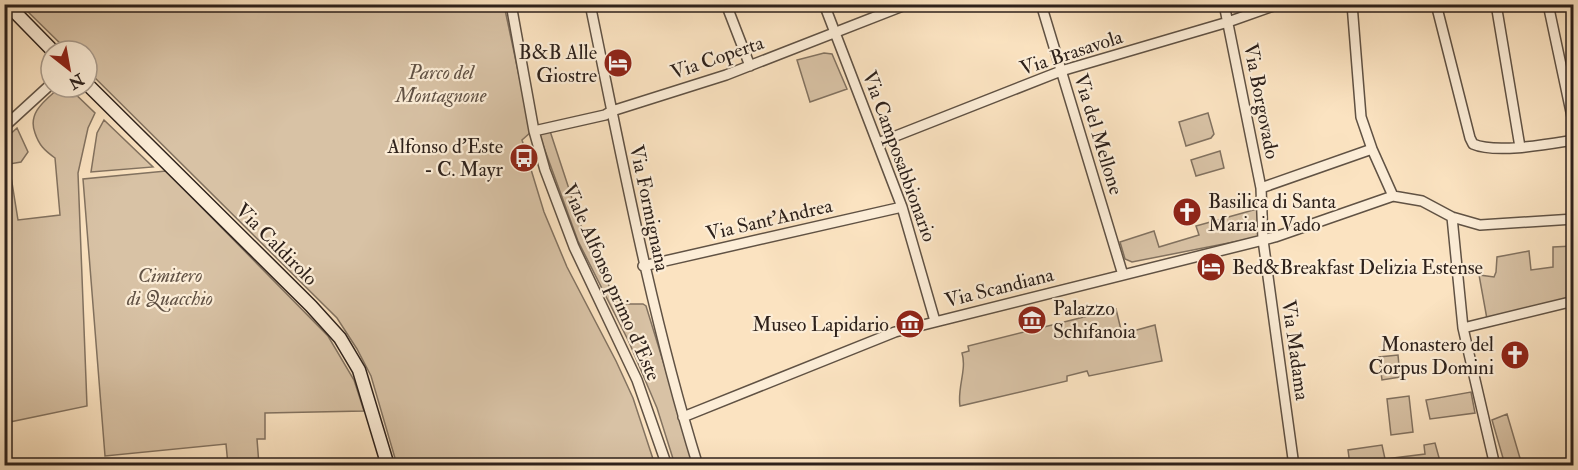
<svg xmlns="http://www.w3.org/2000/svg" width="1578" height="470" font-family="'IM FELL Double Pica',serif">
<rect width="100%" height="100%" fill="#fbe3c1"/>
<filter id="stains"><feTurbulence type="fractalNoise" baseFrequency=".00333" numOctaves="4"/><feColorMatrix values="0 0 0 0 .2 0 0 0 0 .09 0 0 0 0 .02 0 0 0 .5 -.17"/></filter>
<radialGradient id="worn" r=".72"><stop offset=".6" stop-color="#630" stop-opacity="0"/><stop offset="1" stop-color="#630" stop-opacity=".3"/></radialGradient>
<!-- green -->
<path fill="#d8c2a5" stroke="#827260" stroke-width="1.5" d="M21,5H504L531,132L522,140L544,212L567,267L616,361L633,398L655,465H397L371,376L357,349L337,318L87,70V51H68Z
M824,53L832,54L847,89L810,102L797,60Z
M60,87H68L95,113L88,128L78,173L87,406L5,423V139L17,128L28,152L21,162L9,164L18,220L60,215L55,158C44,150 39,145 35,133C27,112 46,100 60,87Z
M1208,113L1214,134L1211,138L1186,146L1179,122Z
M104,120L153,167L91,172L97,133Z
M550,131L571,195L576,215L610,288L625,304H643L646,306L695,465H675L657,408L629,342L578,241L539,134Z
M1220,151L1224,168L1196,176L1191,160Z
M166,171L328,336L354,380L364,411L265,413V439H257L259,465H228L226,444L105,456L83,179Z
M1257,209L1259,237L1132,262L1125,259L1120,242L1154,231L1159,247L1199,235L1196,226Z
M1573,246V297L1487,319L1479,275L1494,277L1496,272L1497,257L1529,251L1531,270L1553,267V247Z
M1116,309L1122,334L1155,325L1162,361L1089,376L1087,371L1067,376V381L960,406C957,388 967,370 962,353L969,351L968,346Z
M1398,355L1400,377L1382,380L1379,357Z
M1471,392L1475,413L1430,419L1426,400Z
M1409,396L1413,432L1391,435L1387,399Z
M1507,414L1522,465H1505L1492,420Z
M1435,443L1441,465H1350L1348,450L1382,445L1385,459L1425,454L1424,445Z"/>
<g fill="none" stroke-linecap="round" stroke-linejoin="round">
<!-- street casing -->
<g stroke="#605244" stroke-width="12">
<path id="street" d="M511,4L534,131L545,170L574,247L637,380L667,466
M590,4C622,159 651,314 698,466
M726,4L750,66
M824,4L902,207L935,321
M1041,4L1123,275
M1224,4L1261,188L1263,240L1294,466
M1352,4L1361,117L1372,149L1393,196
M1436,4L1470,138L1473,144C1496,154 1549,144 1574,140
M1496,4L1520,147
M1548,4L1574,126
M4,127L51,84
M534,131L605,115L612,111L726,75L908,4
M878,143L1061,71L1228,22L1279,4
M1261,188L1372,149
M1452,217L1463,328L1495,466
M643,266L902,207
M1463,328L1574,301
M683,417L895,332L1275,237L1393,196L1422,201L1452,217L1480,225L1574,219"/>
</g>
<!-- secondary casing -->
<g stroke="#2d211b" stroke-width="15">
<path id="secondary" d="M7,4L53,51
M87,84L311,306L340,338L359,370L388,466"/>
</g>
<!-- street -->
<use href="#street" stroke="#fcedd7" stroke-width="9"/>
<!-- secondary -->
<use href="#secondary" stroke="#fcedd7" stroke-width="12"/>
</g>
<!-- icons -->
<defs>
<g id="hotel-disc" transform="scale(1.5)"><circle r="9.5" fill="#8f2418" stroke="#fcedd7"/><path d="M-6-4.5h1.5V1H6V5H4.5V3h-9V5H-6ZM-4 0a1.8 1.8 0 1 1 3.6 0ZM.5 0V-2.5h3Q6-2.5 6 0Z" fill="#fff"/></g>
<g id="bus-disc" transform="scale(1.5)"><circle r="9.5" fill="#8f2418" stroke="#fcedd7"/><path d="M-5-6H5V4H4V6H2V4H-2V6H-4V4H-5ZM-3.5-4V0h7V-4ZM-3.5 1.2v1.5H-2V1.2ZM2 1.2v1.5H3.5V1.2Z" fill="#fff"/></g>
<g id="church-disc" transform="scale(1.5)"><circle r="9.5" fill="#8f2418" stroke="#fcedd7"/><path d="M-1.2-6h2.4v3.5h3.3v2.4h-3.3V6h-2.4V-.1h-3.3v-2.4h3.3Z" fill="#fff"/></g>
<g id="museum-disc" transform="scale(1.5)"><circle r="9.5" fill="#8f2418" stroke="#fcedd7"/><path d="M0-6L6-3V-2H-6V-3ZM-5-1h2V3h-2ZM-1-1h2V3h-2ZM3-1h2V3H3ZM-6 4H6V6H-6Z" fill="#fff"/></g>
</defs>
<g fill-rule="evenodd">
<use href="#hotel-disc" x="618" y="63"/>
<use href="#bus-disc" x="524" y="158"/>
<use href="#church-disc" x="1187" y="212"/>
<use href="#hotel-disc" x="1211" y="267"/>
<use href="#museum-disc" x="1032" y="320"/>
<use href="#museum-disc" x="910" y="324"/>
<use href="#church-disc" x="1515" y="355"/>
</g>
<g text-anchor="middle" stroke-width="4.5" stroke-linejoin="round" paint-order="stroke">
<!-- poi labels -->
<g font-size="20" fill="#2d211b" stroke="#fcedd7" text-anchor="end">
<text x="597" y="59">B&amp;B Alle<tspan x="597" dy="23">Giostre</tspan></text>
<text x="503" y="153">Alfonso d'Este<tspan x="503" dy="23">- C. Mayr</tspan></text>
<text x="1208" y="208" text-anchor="start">Basilica di Santa<tspan x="1208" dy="23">Maria in Vado</tspan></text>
<text x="1232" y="274" text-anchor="start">Bed&amp;Breakfast Delizia Estense</text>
<text x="1053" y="315" text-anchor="start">Palazzo<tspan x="1053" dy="23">Schifanoia</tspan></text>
<text x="889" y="331">Museo Lapidario</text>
<text x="1494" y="351">Monastero del<tspan x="1494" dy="23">Corpus Domini</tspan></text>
</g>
<!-- street labels -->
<g font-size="20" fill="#2d211b" stroke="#fcedd7">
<text transform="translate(1071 52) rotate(-18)" y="7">Via Brasavola</text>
<text transform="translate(717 57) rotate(-19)" y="7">Via Coperta</text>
<text transform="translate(1262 101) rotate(79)" y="7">Via Borgovado</text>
<text transform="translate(1099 134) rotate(73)" y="7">Via del Mellone</text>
<text transform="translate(900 156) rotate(70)" y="7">Via Camposabbionario</text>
<text transform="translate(650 208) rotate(78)" y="7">Via Formignana</text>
<text transform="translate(769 219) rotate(-13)" y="7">Via Sant'Andrea</text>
<text transform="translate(277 244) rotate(45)" y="7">Via Caldirolo</text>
<text transform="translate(612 282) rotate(66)" y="7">Viale Alfonso primo d'Este</text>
<text transform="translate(999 287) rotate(-14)" y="7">Via Scandiana</text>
<text transform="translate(1296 350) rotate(82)" y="7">Via Madama</text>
</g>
<!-- park labels -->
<g font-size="20" font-style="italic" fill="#605144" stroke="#fcedd7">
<text x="441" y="79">Parco del<tspan x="441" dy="23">Montagnone</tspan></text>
<text x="170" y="282">Cimitero<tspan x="170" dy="23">di Quacchio</tspan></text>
</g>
</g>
<!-- margin -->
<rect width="1578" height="470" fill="none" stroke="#fbe3c1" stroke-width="24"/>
<rect x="6" y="6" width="1566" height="458" fill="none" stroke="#2d211b" stroke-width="3"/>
<rect x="12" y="12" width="1554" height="446" fill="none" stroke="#2d211b" stroke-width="1.5"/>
<!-- north arrow -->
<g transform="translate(69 69) rotate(149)"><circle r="28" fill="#fcedd7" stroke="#a99b8c" stroke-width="1.5"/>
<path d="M0-4.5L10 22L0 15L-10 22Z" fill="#8f2418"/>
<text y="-9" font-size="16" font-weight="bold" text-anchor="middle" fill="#2d211b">N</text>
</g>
<rect width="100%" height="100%" filter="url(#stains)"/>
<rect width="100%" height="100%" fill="url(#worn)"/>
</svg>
